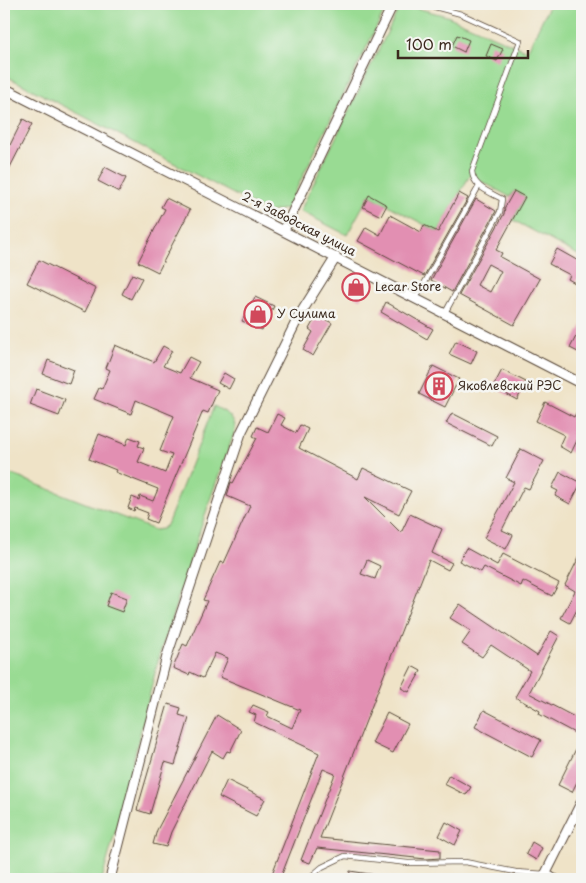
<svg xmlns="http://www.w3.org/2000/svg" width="586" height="883" font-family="'Playpen Sans',sans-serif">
<rect width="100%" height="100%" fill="#f6f6f2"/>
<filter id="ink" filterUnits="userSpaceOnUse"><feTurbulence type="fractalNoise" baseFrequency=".02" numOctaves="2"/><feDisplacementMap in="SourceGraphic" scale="10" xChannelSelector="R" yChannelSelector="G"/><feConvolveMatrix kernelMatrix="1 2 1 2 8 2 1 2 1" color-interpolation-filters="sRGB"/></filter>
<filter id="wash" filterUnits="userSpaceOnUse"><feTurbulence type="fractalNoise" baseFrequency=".0096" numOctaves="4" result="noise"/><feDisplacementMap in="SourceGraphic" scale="20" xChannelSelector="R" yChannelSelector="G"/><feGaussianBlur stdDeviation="1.12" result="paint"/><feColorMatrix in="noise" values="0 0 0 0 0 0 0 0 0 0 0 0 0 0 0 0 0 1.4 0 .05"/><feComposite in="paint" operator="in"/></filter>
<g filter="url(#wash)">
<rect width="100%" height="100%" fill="#efe3c7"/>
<!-- green -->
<path fill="#99db93" stroke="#6a8258" d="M4,4H388L287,208L276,211L268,212L4,75Z
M401,4L447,16L527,51L550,4H582V257L513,220L525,197L514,191L510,197L470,175L438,232L369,195L347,235L300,211Z
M214,406C226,413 236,416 235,431L212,494L160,653L117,826L102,879H4V476L5,472L155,530L162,529L167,525Z"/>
<g id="blocks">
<!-- building -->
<path fill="#e28fb2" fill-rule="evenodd" d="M457,35L469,40L464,52L452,46Z
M491,44L503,49L497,61L486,56Z
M23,119L32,124L4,179V157Z
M105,167L126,178L119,192L98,181Z
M514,191L525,197L496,250L502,253L500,257L540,279L514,325L459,295L504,214L505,207ZM488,264L501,271L490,292L477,285Z
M459,193L468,198L424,276L358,241L366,227L380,235L390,215L421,232L424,225L438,232Z
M369,195L387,205L381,216L363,207Z
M166,198L190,210L158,272L138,262L165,209L161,207Z
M476,199L496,211L452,292L431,280Z
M557,249L582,263V280L578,278L575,283L568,279L570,275L549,264Z
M39,260L96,289L85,312L27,283Z
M132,274L142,278L131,299L122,294Z
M355,284L365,289L360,299L350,294Z
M255,297L274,306L262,330L242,321Z
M386,302L433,329L427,339L381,312Z
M317,315L332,323L313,356L303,350L313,332L309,329Z
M582,325V354L570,348Z
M456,341L477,351L471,364L449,354Z
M115,345L154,362L163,346L172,351L163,366L180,373L189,357L199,362L190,378L218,390L208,413L203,411L156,523L146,519L148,513L135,508L134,511L128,508L132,497L139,500L140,496L153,501L158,489L115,472L116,470L89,459L99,434L126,445L129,437L140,441L138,446L144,448L138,462L165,473L172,455L160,451L174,416L136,400L131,414L94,399L99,388L102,389L110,370L106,368Z
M48,360L74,370L69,384L43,374Z
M433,366L459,379L445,407L419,394Z
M502,370L526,382L517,400L493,387Z
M224,373L234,379L229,389L218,383Z
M36,389L65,400L59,416L30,405Z
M582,401V430L571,453L559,446L564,435L536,421L545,402L574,417Z
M452,413L497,436L492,446L446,423Z
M277,414L285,418L281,425L296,433L300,425L308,429L299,448L358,479L363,468L411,491L399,514L365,497L401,533L410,514L442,529L432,553L452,563L448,570L429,560L320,838L440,850V858L426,859L317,848L310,863L301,860L335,774L323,769L280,879H270L319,753L254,722L256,715L249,712L253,705L269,712L267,716L292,728L300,710L220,677L228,658L215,653L203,678L190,672L189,675L173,668L183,644L187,646L207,601L203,600L220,562L224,563L250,506L227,496L231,482L233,483L257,438L253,436L257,427L268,432ZM367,560L380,566L375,579L361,574Z
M521,449L544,461L529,489L524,487L502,530L513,535L506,549L484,538L514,482L506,478Z
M560,472L581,483L570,504L555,496L558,491L552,488Z
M466,548L497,565L503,554L559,583L552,596L523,581L521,586L484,567L481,572L459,561Z
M582,551V600L570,623L561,618L575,591L565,585Z
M111,592L127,598L122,612L106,606Z
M460,604L537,656L551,631L559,636L529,693L582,721V737L539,714L540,711L515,697L530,671L491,645L482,657L462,644L471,631L450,618Z
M412,666L421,671L409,692L401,688Z
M168,704L181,708L179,715L189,718L175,765L165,762L150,814L137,810Z
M484,710L541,740L532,757L475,727Z
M387,713L408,724L393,753L372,743Z
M217,715L241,730L230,752L227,751L223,758L212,751L171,832L166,847L153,844L157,830Z
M576,749L582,752V772L572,792L558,785Z
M449,775L471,787L466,795L444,784Z
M227,780L265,799L256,816L219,797Z
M446,822L462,831L455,845L439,836Z
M532,842L542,848L536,860L526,854Z
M350,871L376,875V879H349Z"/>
</g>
</g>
<g filter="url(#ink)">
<use href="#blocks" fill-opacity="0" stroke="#564637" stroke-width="1"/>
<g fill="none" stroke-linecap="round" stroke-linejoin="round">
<!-- lane casing -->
<g stroke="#564637" stroke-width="6">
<path id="lane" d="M424,4L461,14L520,41L472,171C473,187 489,192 502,199L500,212L445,313
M416,298L479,186
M308,879L322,867L345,856L408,863L465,862L516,872L545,874"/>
</g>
<!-- street casing -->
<g stroke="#564637" stroke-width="11">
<path id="street" d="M4,88L582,384
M284,230L393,4
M545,874L554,879
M110,879L167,656L241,433L299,316L336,257
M543,879L582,801"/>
</g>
<!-- lane -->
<use href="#lane" stroke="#fff" stroke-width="4.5"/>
<!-- street -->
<use href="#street" stroke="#fff" stroke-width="9"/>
</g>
</g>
<!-- icons -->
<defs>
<g id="shop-ring" transform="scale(1.4375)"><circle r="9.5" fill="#f6f6f2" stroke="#d1495b" stroke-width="1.5"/><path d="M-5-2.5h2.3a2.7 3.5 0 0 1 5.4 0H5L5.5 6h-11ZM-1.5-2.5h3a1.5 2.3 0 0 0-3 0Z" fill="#d1495b"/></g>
<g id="building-ring" transform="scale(1.4375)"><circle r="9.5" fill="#f6f6f2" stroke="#d1495b" stroke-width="1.5"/><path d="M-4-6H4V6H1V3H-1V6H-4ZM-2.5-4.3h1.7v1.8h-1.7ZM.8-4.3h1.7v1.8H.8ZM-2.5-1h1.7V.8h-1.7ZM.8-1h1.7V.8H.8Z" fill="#d1495b"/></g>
</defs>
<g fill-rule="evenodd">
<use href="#shop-ring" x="356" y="287"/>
<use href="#shop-ring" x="258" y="314"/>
<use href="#building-ring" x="439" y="386"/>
</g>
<g text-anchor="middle" stroke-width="5" stroke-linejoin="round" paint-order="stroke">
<!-- street labels -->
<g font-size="12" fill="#3b2a1e" stroke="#f6f6f2">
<text transform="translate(299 224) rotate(27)" y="4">2-я Заводская улица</text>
</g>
<!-- poi labels -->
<g font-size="12" fill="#3b2a1e" stroke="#f6f6f2" text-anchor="start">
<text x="375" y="291">Lecar Store</text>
<text x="277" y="318">У Сулима</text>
<text x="458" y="390">Яковлевский РЭС</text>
</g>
</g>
<!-- margin -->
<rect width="586" height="883" fill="none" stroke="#f6f6f2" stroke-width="20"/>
<!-- scale -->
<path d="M398 50v8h130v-8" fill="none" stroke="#3b2a1e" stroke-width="2.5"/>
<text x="406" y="50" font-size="15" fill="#3b2a1e" stroke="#f6f6f2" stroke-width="4" paint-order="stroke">100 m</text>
</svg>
